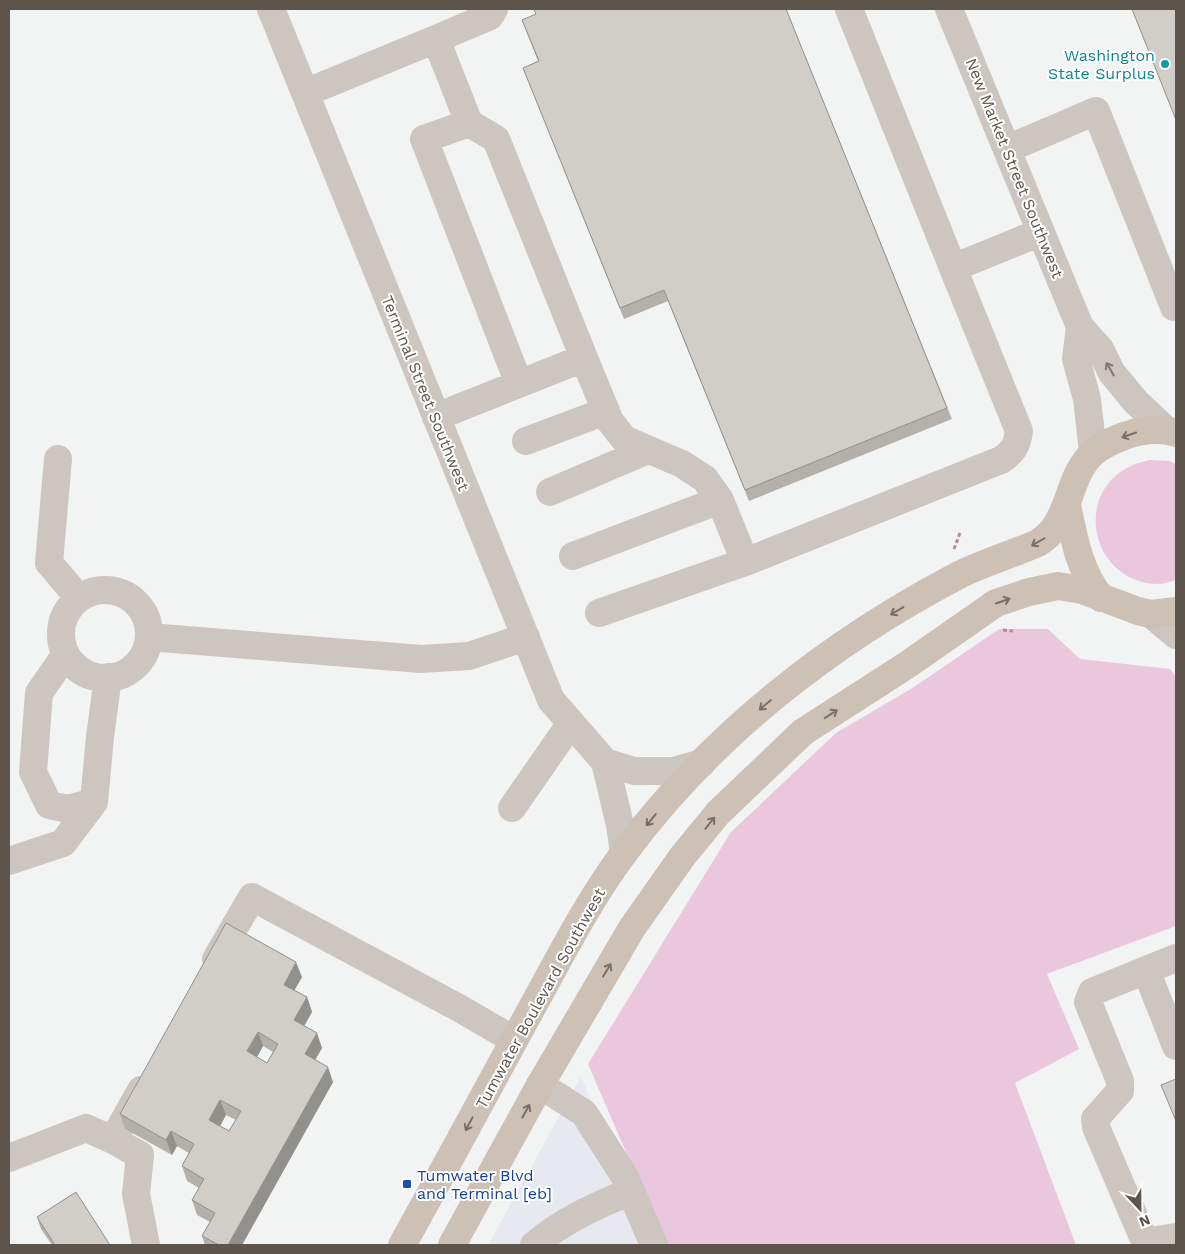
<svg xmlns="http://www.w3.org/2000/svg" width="1185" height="1254" font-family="'Work Sans',sans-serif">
<rect width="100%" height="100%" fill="#f2f4f4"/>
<!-- commercial -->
<path fill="#e6e9f0" d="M581,1077L652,1245H488Z"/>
<!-- green -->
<path fill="#ebc7de" d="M1149,460L1169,461L1176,464V580C1170,582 1163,584 1157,584C1091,582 1072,493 1131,466C1136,463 1143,462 1149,460Z
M999,629H1048L1080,659L1170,669L1176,677V926L1047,974L1079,1049L1015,1083L1076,1245H666L588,1064L731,832L836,733L914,687Z"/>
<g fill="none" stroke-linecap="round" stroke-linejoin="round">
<!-- path -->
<path stroke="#c682a5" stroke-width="3" stroke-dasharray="4 2.5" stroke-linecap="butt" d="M954,549L960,533
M1003,630L1013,631"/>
<!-- minor -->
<path stroke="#cdc5bf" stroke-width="28" d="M271,9L551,700L605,762L620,825L624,853
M849,9L953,268L1041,232
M949,9L1080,327L1100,349L1112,373L1136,402L1166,430
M436,39L490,16L494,9
M305,93L436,39L469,123L496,139L584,358
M469,123L424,139L519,384
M1007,149L1096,111L1174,307
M1080,327L1076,359L1087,399L1093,452
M436,417L584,358L610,421L624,439L682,464L705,479L720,500L741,552L748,561L1001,460C1013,452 1017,446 1019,431L953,268
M526,441L606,411
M58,459L49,563L79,598
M550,492L648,450
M573,556L720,500
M61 634a44 44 0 1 1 88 0a44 44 0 1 1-88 0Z
M599,613L748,561
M1151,614L1176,635
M149,637L421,659L469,656L526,637
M66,654L39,693L33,772L49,805L68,809L94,802
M605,762L634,771H674L702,763
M512,808L571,723
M9,861L63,843L94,802L100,737L108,677
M1176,958L1092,992L1088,1002L1120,1081V1091L1095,1119L1096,1127L1143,1237L1151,1241L1176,1237
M216,959L252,897L459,1008L514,1040
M1146,970L1176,1046
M540,1085L584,1113L625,1177L654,1245
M141,1090L113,1140L140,1155L136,1194L146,1245
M9,1158L86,1128L113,1140
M534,1245C563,1220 596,1206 631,1191"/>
<!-- major -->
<path stroke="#cdc0b5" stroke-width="28" d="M1067,505C1074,538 1079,570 1101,598
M402,1245C447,1165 490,1084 534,1004C562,953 589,900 624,853C711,735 832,641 961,574C986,562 1013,554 1038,543C1045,538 1051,534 1055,527C1071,504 1071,473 1093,453C1102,445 1116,439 1127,435C1143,430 1160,428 1176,433
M452,1245L540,1085L632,928L682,857L718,813L803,732L907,665L996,603L1029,592L1058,586L1082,590L1138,611L1151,614L1176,611"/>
</g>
<!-- wall -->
<path fill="#b4b1ad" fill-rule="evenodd" d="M533,9H786L952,419L749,501L668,301L624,319L523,68L538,61L522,20L536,14Z
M302,977L294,990L307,997L312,1012L304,1026L322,1048L315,1060L333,1082L242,1245H205L202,1236L210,1222L197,1215L192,1200L199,1188L187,1181L182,1166L189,1153L177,1146L172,1155L125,1129L120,1114ZM263,1046L273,1052L267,1063L257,1057ZM226,1115L236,1120L229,1131L220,1126Z
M37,1217L110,1245H52L41,1229Z"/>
<!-- shaded-wall -->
<path fill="#92908d" d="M296,962L302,977L289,1000L284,985Z
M307,997L312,1012L299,1035L294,1020Z
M258,1032L263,1046L252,1066L247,1051Z
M317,1033L322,1048L310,1069L305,1054Z
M328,1067L333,1082L242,1245H228Z
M220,1100L226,1115L215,1135L209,1120Z
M171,1131L177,1146L172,1155L166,1140Z"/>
<!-- building -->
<path fill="#d1cec9" stroke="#92908d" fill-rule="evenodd" d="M534,9H786L947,408L745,490L664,290L620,308L523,68L539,61L522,20L536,14Z
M1132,9H1176V120Z
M226,923L296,962L284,985L307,997L294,1020L317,1033L305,1054L328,1067L228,1245H219L202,1236L215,1213L192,1200L204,1179L182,1166L194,1144L171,1131L166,1140L120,1114ZM258,1032L278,1044L267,1063L247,1051ZM220,1100L241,1111L229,1131L209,1120Z
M1176,1079V1121L1161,1085Z
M76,1192L110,1245H55L37,1217Z"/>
<!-- one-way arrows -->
<defs><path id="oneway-shaft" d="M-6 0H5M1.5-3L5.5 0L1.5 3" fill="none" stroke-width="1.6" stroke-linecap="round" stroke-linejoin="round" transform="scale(1.25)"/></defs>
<use stroke="#7f766e" href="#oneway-shaft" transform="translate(1110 369) rotate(-120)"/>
<g stroke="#796f66">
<use href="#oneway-shaft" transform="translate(1129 435) rotate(161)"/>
<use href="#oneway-shaft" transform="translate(1038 542) rotate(150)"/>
<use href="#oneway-shaft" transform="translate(1003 601) rotate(-19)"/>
<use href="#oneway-shaft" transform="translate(897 611) rotate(149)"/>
<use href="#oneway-shaft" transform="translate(765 705) rotate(140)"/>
<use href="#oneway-shaft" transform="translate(831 714) rotate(-33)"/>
<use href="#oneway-shaft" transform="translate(651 820) rotate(129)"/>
<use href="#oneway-shaft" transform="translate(710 823) rotate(-51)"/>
<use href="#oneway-shaft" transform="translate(607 970) rotate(-59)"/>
<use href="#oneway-shaft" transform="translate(526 1111) rotate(-61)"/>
<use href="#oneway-shaft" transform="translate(469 1124) rotate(118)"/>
</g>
<!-- markers -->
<circle fill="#0f9aa8" stroke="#fff" stroke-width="2" cx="1165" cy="64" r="5"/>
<rect fill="#1a4fb4" stroke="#fff" stroke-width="2" x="402" y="1179" width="10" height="10" rx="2.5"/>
<g text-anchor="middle" stroke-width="4" stroke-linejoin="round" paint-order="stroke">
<!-- culture labels -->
<g font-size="16" fill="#0d838f" stroke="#fff" text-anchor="end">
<text x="1155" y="61">Washington<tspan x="1155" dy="18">State Surplus</tspan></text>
</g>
<!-- street labels -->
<g font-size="16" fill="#5d544c" stroke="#fff">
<text transform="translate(1015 168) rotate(68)" y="6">New Market Street Southwest</text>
<text transform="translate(426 393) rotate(68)" y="6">Terminal Street Southwest</text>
<text transform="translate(540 998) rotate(-61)" y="6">Tumwater Boulevard Southwest</text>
</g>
<!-- transit labels -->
<g font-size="16" fill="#164399" stroke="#fff" text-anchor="start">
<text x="417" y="1181">Tumwater Blvd<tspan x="417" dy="18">and Terminal [eb]</tspan></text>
</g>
</g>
<!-- border -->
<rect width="1185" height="1254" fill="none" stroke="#5d544c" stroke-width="20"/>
<!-- north arrow -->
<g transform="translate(1140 1209) rotate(158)" stroke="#ffffff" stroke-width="4" paint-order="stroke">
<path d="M0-4L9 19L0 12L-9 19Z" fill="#5d544c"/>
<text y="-8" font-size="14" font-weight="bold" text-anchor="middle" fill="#5d544c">N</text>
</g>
</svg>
